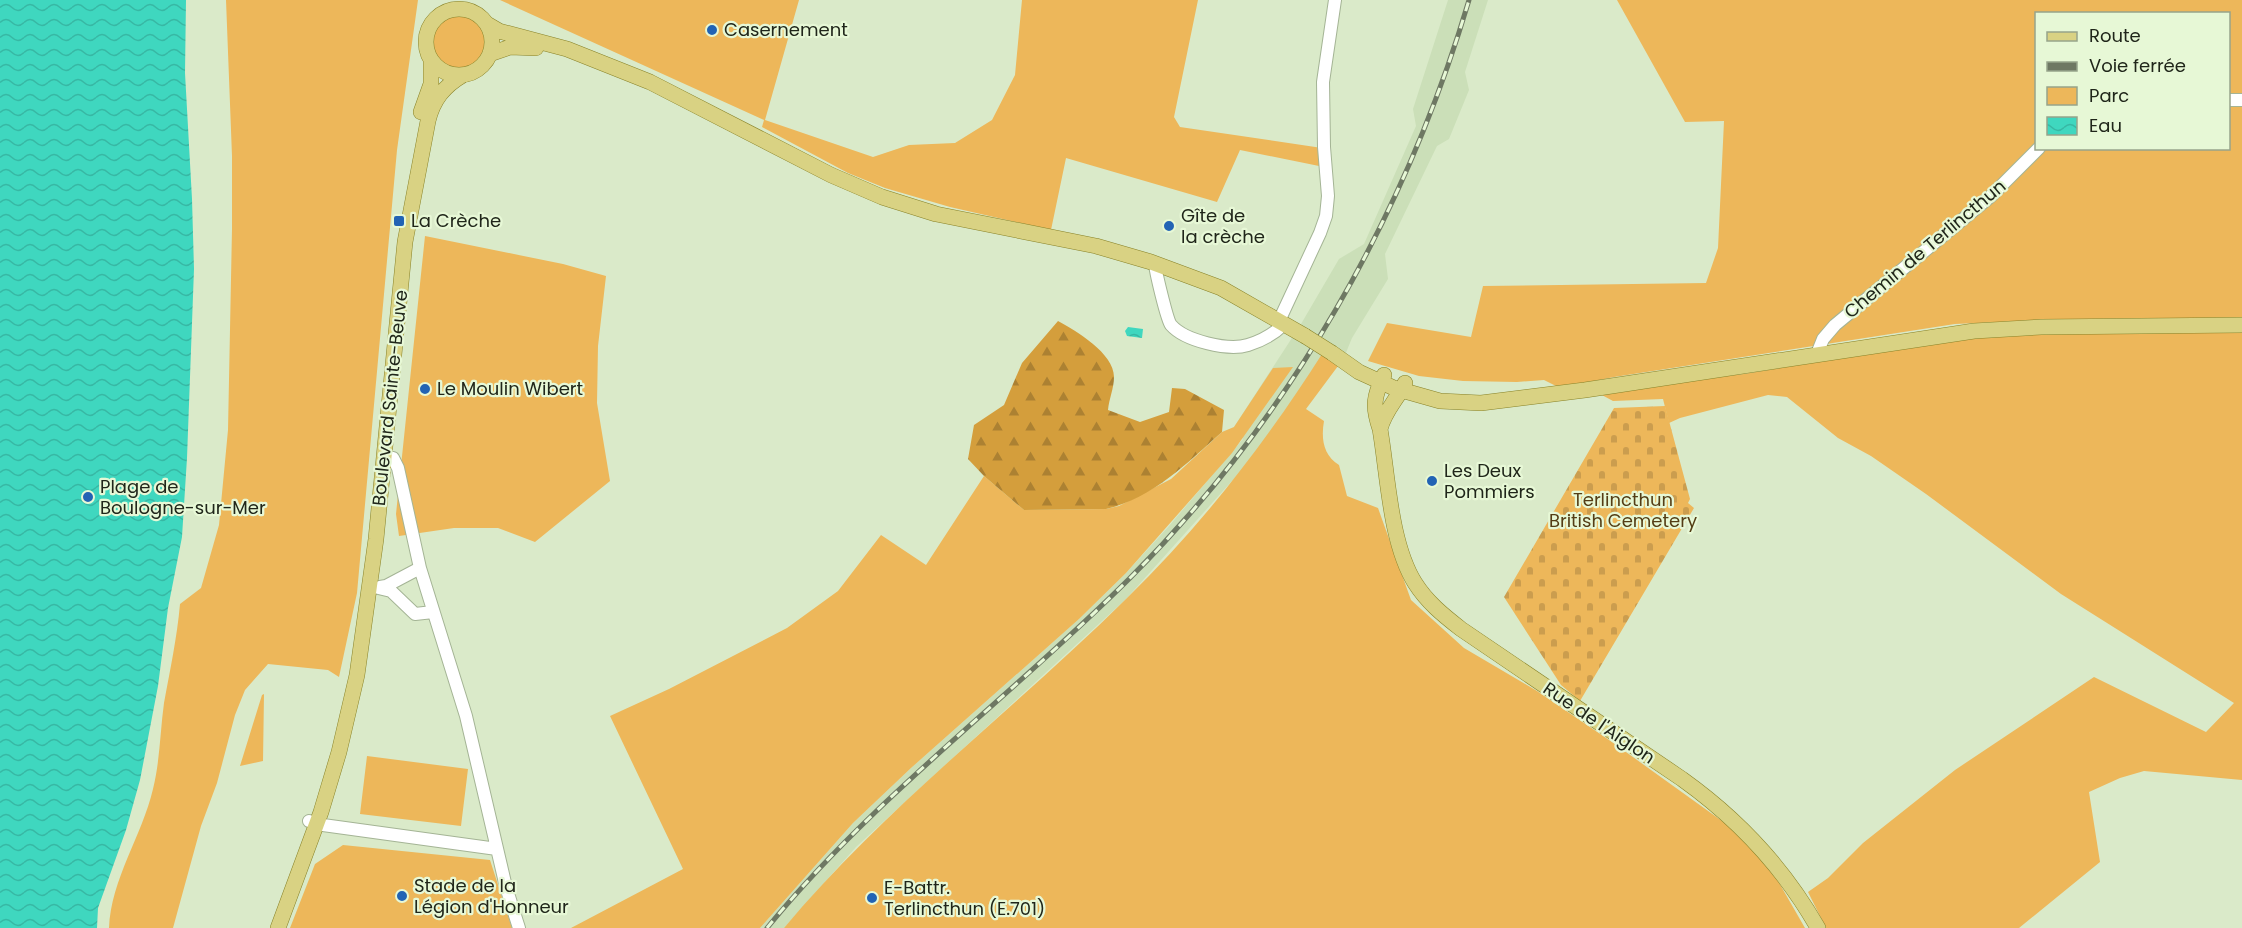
<svg xmlns="http://www.w3.org/2000/svg" width="2242" height="928" font-family="Poppins,sans-serif">
<defs>
<pattern id="forest-firs" width="22" height="20" patternUnits="userSpaceOnUse" patternTransform="scale(1.5)"><rect width="22" height="20" fill="#d49e3c"/><path d="M5 1l3.5 6h-7zM16 11l3.5 6h-7z" fill="#ac8132"/></pattern>
<pattern id="cemetery-stones" width="16" height="16" patternUnits="userSpaceOnUse" patternTransform="scale(1.5)"><rect width="16" height="16" fill="#edb75a"/><path d="M2 7V4a2 2 0 0 1 4 0v3zM10 15v-3a2 2 0 0 1 4 0v3z" fill="#cb9d4e"/></pattern>
<pattern id="water-waves" width="16" height="10" patternUnits="userSpaceOnUse" patternTransform="scale(1.5)"><rect width="16" height="10" fill="#3fd7bf"/><path d="M0 5q4-4 8 0t8 0" fill="none" stroke="#37b8a4"/></pattern>
</defs>
<rect width="100%" height="100%" fill="#daeac9"/>
<!-- built -->
<path fill="#cbdfb8" d="M1448,0H1488L1465,72L1469,90L1449,139L1437,146L1385,254L1388,279L1352,338L1345,355L1126,599L856,847L784,928H760L853,823L911,768L1079,619L1126,573L1169,526L1243,439L1234,427L1301,324L1339,259L1364,244L1416,126L1413,109Z"/>
<!-- green -->
<path fill="#edb75a" fill-rule="evenodd" d="M226,0H418L397,150L357,593L339,677L328,670L268,664L245,690L235,715L217,783L201,826L173,928H109C111,879 142,836 153,789C160,761 160,732 164,703C170,670 177,638 180,604L201,588L219,525L228,430L232,229V156Z
M500,0H799L765,120L873,157L909,145L955,143L992,120L1015,75L1022,0H1198L1174,117L1180,127L1322,148L1324,167L1240,150L1217,202L1066,158L1051,230L950,207L885,188L848,173L762,127L764,120Z
M1617,0H2242V318L2069,319L1955,324L1614,377L1560,388L1544,380L1517,382L1463,381L1419,376L1368,361L1387,323L1471,337L1483,286L1706,283L1718,248L1724,121L1685,122ZM2036,14H2228V148H2036Z
M432 42a27 27 0 1 1 54 0a27 27 0 1 1-54 0Z
M425,236L563,264L606,276L598,346L597,403L610,481L535,542L498,528H454L399,536L396,514Z
M2094,332L2242,333V780L2144,771L2120,778L2089,792L2100,862L2019,928H1826L1808,892L1828,878L1863,843L1955,770L2094,677L2206,732L2234,703L2061,594L1926,494L1871,456L1838,438L1787,397L1768,395L1680,418L1669,423L1663,399L1613,401L1600,394L1681,381L1744,374L1922,344L1987,337Z
M1322,354L1338,366L1306,409L1324,421C1321,438 1323,455 1339,465L1347,496L1378,508L1411,600L1464,648L1537,691L1612,742L1729,826L1756,854L1778,881L1805,928H784C886,806 1014,710 1127,598C1202,525 1266,442 1322,354Z
M1293,367L1232,453L1126,573L1079,619L911,768L853,823L760,928H571L683,869L610,716L669,689L787,628L838,591L881,535L926,565L984,476L1024,510L1106,509L1119,506L1171,479L1222,432L1234,427L1273,368Z
M264,694L263,761L240,766L262,695Z
M367,756L468,769L461,826L360,814Z
M343,845L490,860L512,928H290L315,864Z"/>
<!-- forest -->
<path fill="url(#forest-firs)" d="M1058,321C1076,331 1114,353 1114,377C1114,388 1109,399 1108,410L1140,422L1169,412L1172,388L1185,389L1224,410L1222,432C1187,463 1153,498 1106,509L1024,510L984,476L968,459L974,425L1004,405L1022,363Z"/>
<!-- cemetery -->
<path fill="url(#cemetery-stones)" d="M1665,406L1690,499L1688,503L1694,508L1580,701L1561,685L1504,597L1614,408Z"/>
<!-- water -->
<path fill="url(#water-waves)" d="M0,0H186L185,73L192,199L194,269L187,458L182,537L168,608L158,686L140,780L126,830L98,908L97,928H0Z
M1128,327L1143,329L1142,338L1127,336L1125,331Z"/>
<g fill="none" stroke-linecap="round" stroke-linejoin="round">
<!-- minor casing -->
<g stroke="#a4b495" stroke-width="14">
<path id="minor" d="M2228,100H2242
M1155,263C1155,270 1167,320 1171,325C1185,341 1228,351 1248,345C1261,341 1275,333 1284,324
M1279,321L1320,233L1326,216L1328,196L1324,147L1323,82L1335,0
M1817,354L1823,339L1835,325L1991,196L2039,148
M384,457L393,458L398,468L420,568L466,716L506,887L519,928
M370,586L391,591L415,614L433,612
M380,587L386,586L420,568
M309,821L323,825L497,849"/>
</g>
<!-- major casing -->
<g stroke="#888228" stroke-width="16">
<path id="major" d="M426 42a33 33 0 1 1 66 0a33 33 0 1 1-66 0Z
M487,24L499,31L567,49L650,82L831,175L882,197L936,214L1096,246L1151,262L1221,288L1305,336
M490,54L510,47L536,48
M421,112L431,84V60
M1332,353L1359,372L1394,388L1440,401L1481,403L1585,390L1974,331L2041,327L2242,325
M1384,375C1374,396 1372,406 1380,429C1388,476 1390,543 1415,583C1427,602 1443,615 1461,629L1682,779C1738,819 1784,868 1818,928
M1380,429C1385,410 1397,400 1405,383
M278,928L321,812L339,752L357,675L376,539L405,242L428,121C433,100 444,86 463,75"/>
</g>
<!-- minor -->
<use href="#minor" stroke="#fff" stroke-width="12"/>
<!-- major -->
<use href="#major" stroke="#d9d283" stroke-width="15"/>
<!-- rail casing -->
<g stroke="#6e7863" stroke-width="5">
<path id="rail" d="M767,928C874,797 1011,697 1130,578C1290,418 1405,216 1469,0"/>
</g>
<!-- rail -->
<use href="#rail" stroke="#e7f8d6" stroke-width="3" stroke-dasharray="9" stroke-linecap="butt"/>
<!-- major-bridge casing -->
<g stroke="#888228" stroke-width="16" stroke-linecap="butt">
<path id="major-bridge" d="M1305,336L1332,353"/>
</g>
<!-- major-bridge -->
<use href="#major-bridge" stroke="#d9d283" stroke-width="15"/>
</g>
<!-- markers -->
<g fill="#2263b4" stroke="#e7f8d6" stroke-width="2">
<circle cx="712" cy="30" r="6"/>
<rect x="393" y="215" width="12" height="12" rx="3"/>
<circle cx="1169" cy="226" r="6"/>
<circle cx="425" cy="389" r="6"/>
<circle cx="1432" cy="481" r="6"/>
<circle cx="88" cy="497" r="6"/>
<circle cx="402" cy="896" r="6"/>
<circle cx="872" cy="898" r="6"/>
</g>
<g text-anchor="middle" stroke-width="4.5" stroke-linejoin="round" paint-order="stroke">
<!-- poi labels -->
<g font-size="18" fill="#20261a" stroke="#e7f8d6" text-anchor="start">
<text x="724" y="36">Casernement</text>
<text x="1181" y="222">Gîte de<tspan x="1181" dy="21">la crèche</tspan></text>
<text x="411" y="227">La Crèche</text>
<text x="437" y="395">Le Moulin Wibert</text>
<text x="1444" y="477">Les Deux<tspan x="1444" dy="21">Pommiers</tspan></text>
<text x="100" y="493">Plage de<tspan x="100" dy="21">Boulogne-sur-Mer</tspan></text>
<text x="414" y="892">Stade de la<tspan x="414" dy="21">Légion d'Honneur</tspan></text>
<text x="884" y="894">E-Battr.<tspan x="884" dy="21">Terlincthun (E.701)</tspan></text>
</g>
<!-- street labels -->
<g font-size="18" fill="#20261a" stroke="#e7f8d6">
<text transform="translate(1925 249) rotate(-40)" y="6">Chemin de Terlincthun</text>
<text transform="translate(390 398) rotate(-84)" y="6">Boulevard Sainte-Beuve</text>
<text transform="translate(1599 723) rotate(34)" y="6">Rue de l'Aiglon</text>
</g>
<!-- park labels -->
<g font-size="18" fill="#543d15" stroke="#e7f8d6">
<text x="1623" y="506">Terlincthun<tspan x="1623" dy="21">British Cemetery</tspan></text>
</g>
</g>
<!-- legend -->
<rect x="2035" y="12" width="195" height="138" fill="#e7f8d6" stroke="#97a48b" stroke-width="1.5"/>
<rect x="2047" y="32" width="30" height="9" fill="#d9d283" stroke="#97a48b" stroke-width="1.5"/>
<text x="2089" y="42" font-size="18" fill="#20261a">Route</text>
<rect x="2047" y="62" width="30" height="9" fill="#6e7863" stroke="#97a48b" stroke-width="1.5"/>
<text x="2089" y="72" font-size="18" fill="#20261a">Voie ferrée</text>
<rect x="2047" y="87" width="30" height="18" fill="#edb75a" stroke="#97a48b" stroke-width="1.5"/>
<text x="2089" y="102" font-size="18" fill="#20261a">Parc</text>
<rect x="2047" y="117" width="30" height="18" fill="url(#water-waves)" stroke="#97a48b" stroke-width="1.5"/>
<text x="2089" y="132" font-size="18" fill="#20261a">Eau</text>
</svg>
